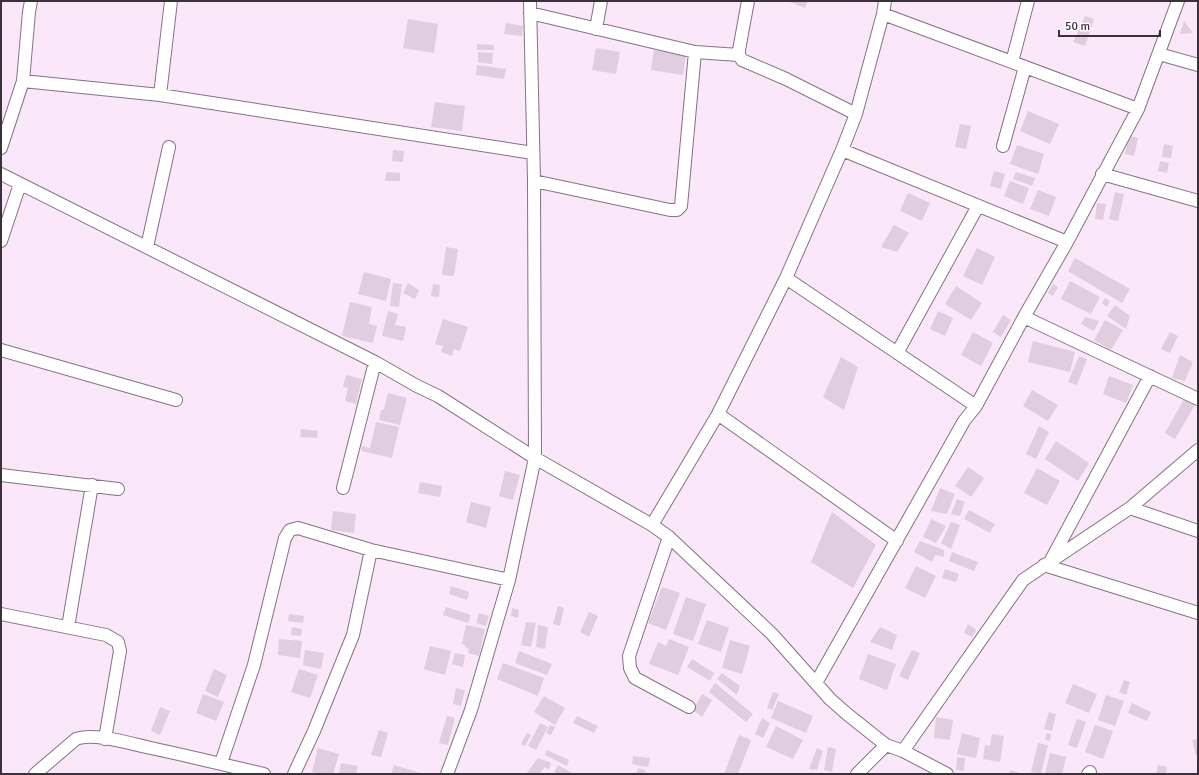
<svg xmlns="http://www.w3.org/2000/svg" width="1199" height="775" font-family="Signika,sans-serif">
<rect width="100%" height="100%" fill="#fae7f9"/>
<!-- building -->
<path fill="#e0cddf" d="M787,1H808L805,8Z
M1085,16L1094,19L1085,46L1073,42Z
M408,19L438,24L434,53L403,48Z
M1184,21L1193,33L1180,34Z
M506,23L523,26L522,36L504,34Z
M477,44L494,45V50H477Z
M596,48L620,52L616,74L592,70Z
M654,50L686,55L683,75L651,70Z
M478,52L493,53L492,64L478,62Z
M477,65L506,69L504,79L476,75Z
M435,102L465,106L462,131L431,127Z
M1028,111L1059,124L1050,144L1020,131Z
M960,124L971,126L966,149L955,147Z
M1129,136L1138,138L1134,156L1125,154Z
M1164,144L1173,146L1171,158L1162,157Z
M1017,145L1044,154L1038,174L1010,164Z
M393,150L404,151L403,162L392,161Z
M1160,161L1169,163L1167,173L1158,171Z
M994,171L1005,174L1001,189L990,186Z
M386,172L400,173V181H385Z
M1016,172L1035,178L1032,186L1013,179Z
M1010,181L1029,188L1023,204L1004,196Z
M1038,190L1056,197L1049,216L1030,209Z
M1115,192L1124,194L1118,221L1109,219Z
M908,193L930,203L922,221L900,211Z
M1097,203L1106,204L1103,220L1095,219Z
M894,225L909,233L897,252L881,247Z
M446,247L458,249L454,276L442,275Z
M977,248L995,257L982,285L963,276Z
M1075,258L1130,289L1122,303L1068,271Z
M364,272L391,279L386,301L358,294Z
M1070,281L1100,297L1091,314L1061,299Z
M393,283L402,284L399,307L390,306Z
M408,283L419,290L415,299L403,293Z
M433,284L440,285L439,297L431,296Z
M1053,284L1058,287L1053,296L1048,293Z
M956,286L982,303L971,320L945,304Z
M1105,298L1110,301L1107,307L1102,303Z
M350,302L372,307L369,324L377,326L373,343L342,336Z
M1115,305L1130,316L1126,329L1107,316Z
M388,311L398,314L395,325L406,327L403,341L382,336Z
M938,311L953,318L945,336L930,329Z
M1003,315L1011,320L1001,337L993,332Z
M1085,317L1099,321L1094,331L1081,324Z
M443,319L468,327L460,351L454,349L452,356L441,352L443,346L435,344Z
M1105,320L1123,330L1111,350L1094,340Z
M973,332L993,343L981,366L961,355Z
M1170,332L1178,336L1170,353L1161,349Z
M1033,341L1075,352L1070,372L1028,362Z
M1180,355L1193,362L1185,381L1172,378Z
M1079,356L1087,359L1077,385L1068,382Z
M841,357L858,367L844,410L823,397Z
M346,375L362,379L356,404L345,401L348,388L343,387Z
M1109,376L1133,385L1126,403L1103,394Z
M1032,390L1058,405L1048,421L1023,406Z
M388,393L407,398L400,425L379,420L381,411L384,409Z
M1184,399L1195,405L1175,439L1165,433Z
M376,422L399,427L392,458L361,451L362,446L370,448Z
M1039,426L1049,432L1036,459L1026,454Z
M301,429L318,431L317,438L300,437Z
M1056,441L1089,463L1078,481L1045,459Z
M968,467L984,478L971,497L955,486Z
M1037,468L1060,481L1047,505L1024,493Z
M505,471L520,475L513,500L499,496Z
M420,482L442,486L440,497L418,493Z
M940,488L955,494L947,514L931,511Z
M957,499L965,502L960,516L951,514Z
M471,502L491,507L486,528L466,522Z
M969,510L995,524L990,533L964,519Z
M333,511L356,514L354,533L331,530Z
M832,512L876,545L853,588L811,562Z
M931,519L946,526L936,543L923,537Z
M951,522L960,525L951,549L941,543Z
M920,541L944,550V557L935,555L932,562L914,552Z
M952,552L978,562L974,571L949,561Z
M916,566L936,576L925,598L905,588Z
M945,569L959,574L956,582L942,578Z
M451,586L469,592L467,600L449,594Z
M662,587L680,593L666,630L648,623Z
M686,597L706,604L693,641L673,634Z
M558,606L564,608L560,626L553,624Z
M446,607L471,615L468,623L443,615Z
M512,608L519,610L518,618L511,616Z
M589,612L598,616L589,637L580,632Z
M479,613L489,616L486,626L476,623Z
M289,614L304,616L303,623L288,621Z
M707,620L729,628L721,652L698,644Z
M526,622L536,623L531,647L521,645Z
M968,624L976,630L972,637L964,633Z
M466,625L485,629L479,656L468,653L469,649L465,647V645L462,644Z
M538,625L548,627L545,649L536,647Z
M292,627L302,629L301,636L291,635Z
M880,627L897,635L892,650L870,642Z
M279,639L302,641L300,658L278,655Z
M669,639L689,647L678,675L649,664L658,642L666,646Z
M730,640L750,646L742,674L722,668Z
M430,646L451,651L445,675L424,669Z
M305,650L324,653L321,669L303,665Z
M912,650L920,653L908,680L899,676Z
M519,651L552,664L547,675L515,663Z
M455,653L465,655L463,667L452,664Z
M868,654L896,664L887,690L859,679Z
M692,659L714,673L710,681L687,667Z
M503,663L544,678L538,696L497,679Z
M214,669L227,675L218,697L205,691Z
M299,669L318,675L310,698L291,692Z
M722,673L740,686L737,695L717,679Z
M1124,680L1130,682L1126,695L1119,692Z
M715,683L753,714L746,722L709,692Z
M1073,684L1097,694L1089,713L1065,703Z
M456,688L465,690L461,706L453,704Z
M773,692L779,694L772,710L767,708Z
M203,694L224,702L216,721L196,713Z
M702,694L712,700L702,717L693,710Z
M1106,695L1124,701L1115,726L1098,720Z
M544,696L565,708L555,725L534,712Z
M778,701L813,716L806,733L771,718Z
M1132,703L1151,712L1147,721L1128,713Z
M160,707L170,711L160,735L151,731Z
M1049,712L1056,714L1052,731L1044,729Z
M447,716L455,718L448,745L439,743Z
M577,716L598,726L594,733L573,723Z
M936,717L953,720L950,740L934,738Z
M762,718L770,723L763,738L755,734Z
M1077,719L1086,722L1077,748L1068,745Z
M540,723L548,727L536,750L528,746Z
M550,725L555,727L551,735L546,733Z
M1095,725L1113,731L1103,759L1085,752Z
M776,726L803,740L793,759L766,747Z
M379,730L388,733L381,757L371,755Z
M527,733L531,735L525,746L521,744Z
M962,733L980,738L976,758L957,754Z
M1047,733L1051,734L1050,741L1045,740Z
M992,734L1004,736L1000,762L983,759L985,745L990,746Z
M739,735L751,740L738,774H724Z
M1198,739V754L1196,755L1192,740Z
M1038,743L1048,745L1041,774L1031,772Z
M828,747L836,749L832,772L824,770Z
M318,748L339,754L333,774H321L312,772Z
M817,748L823,751L817,770L809,769Z
M547,750L569,760L567,766L545,755Z
M1050,753L1066,757L1062,774H1045Z
M633,756L650,758L648,767L632,764Z
M957,757L965,758L964,771L956,770Z
M538,758L551,763L549,770L545,767L539,774H526Z
M341,763L358,766L356,774H339Z
M394,765L424,774H391Z
M558,765L572,773V774H559L554,772Z
M1158,765L1167,767L1166,774H1156Z
M638,768L646,770L644,774H636Z
M1010,770L1024,774H1009Z"/>
<g fill="none" stroke-linecap="round" stroke-linejoin="round">
<!-- street casing -->
<g stroke="#847383" stroke-width="14">
<path id="street" d="M748,1L739,50V55L742,60L786,79L856,114
M530,13L695,52
M883,14L1138,109
M596,29L601,1
M1159,54L1198,65
M1012,62L1028,1
M23,81L160,95L533,153
M160,95L171,1
M1003,146L1025,67
M1,148L23,81L29,12L31,1
M842,150L1067,242
M1,174L375,362L417,386L438,396L535,458L652,525L669,537L772,634L830,699L847,714L886,745L903,751L947,774
M1102,174L1198,201
M534,181L670,210H677L681,206L695,52L739,55
M1,241L20,184
M147,247L169,147
M786,278L976,406
M1024,317L1198,399
M1,350L176,400
M897,353L978,206
M718,414L897,541
M1,475L118,489
M343,488L375,362
M1130,508L1198,531
M652,525L718,414L786,278L842,150L856,114L883,14L885,1
M669,537L629,656L630,668L635,678L689,707
M1051,560L1150,376
M1044,565L1198,613
M1,614L106,635L118,642L120,651L105,739
M68,627L92,485
M816,683L964,421L976,406L1024,317L1067,242L1138,109L1178,1
M903,751L1023,580L1130,508L1198,450
M221,763L254,665L285,538L290,530L298,528L371,550L509,580
M35,774L76,739C93,732 132,744 151,748C188,756 226,765 264,774
M294,774L314,731L353,635L371,550
M447,774L471,710L499,614L509,580L535,458L534,181L530,1
M857,774L886,745
M1088,774L1090,772"/>
</g>
<!-- street -->
<use href="#street" stroke="#fff" stroke-width="12"/>
</g>
<!-- border -->
<rect width="1199" height="775" fill="none" stroke="#393239" stroke-width="4"/>
<!-- scale -->
<path d="M1059 30v6h101v-6" fill="none" stroke="#393239" stroke-width="2"/>
<text x="1065" y="30" font-size="12" fill="#393239" stroke="#fefafd" stroke-width="3" paint-order="stroke">50 m</text>
</svg>
